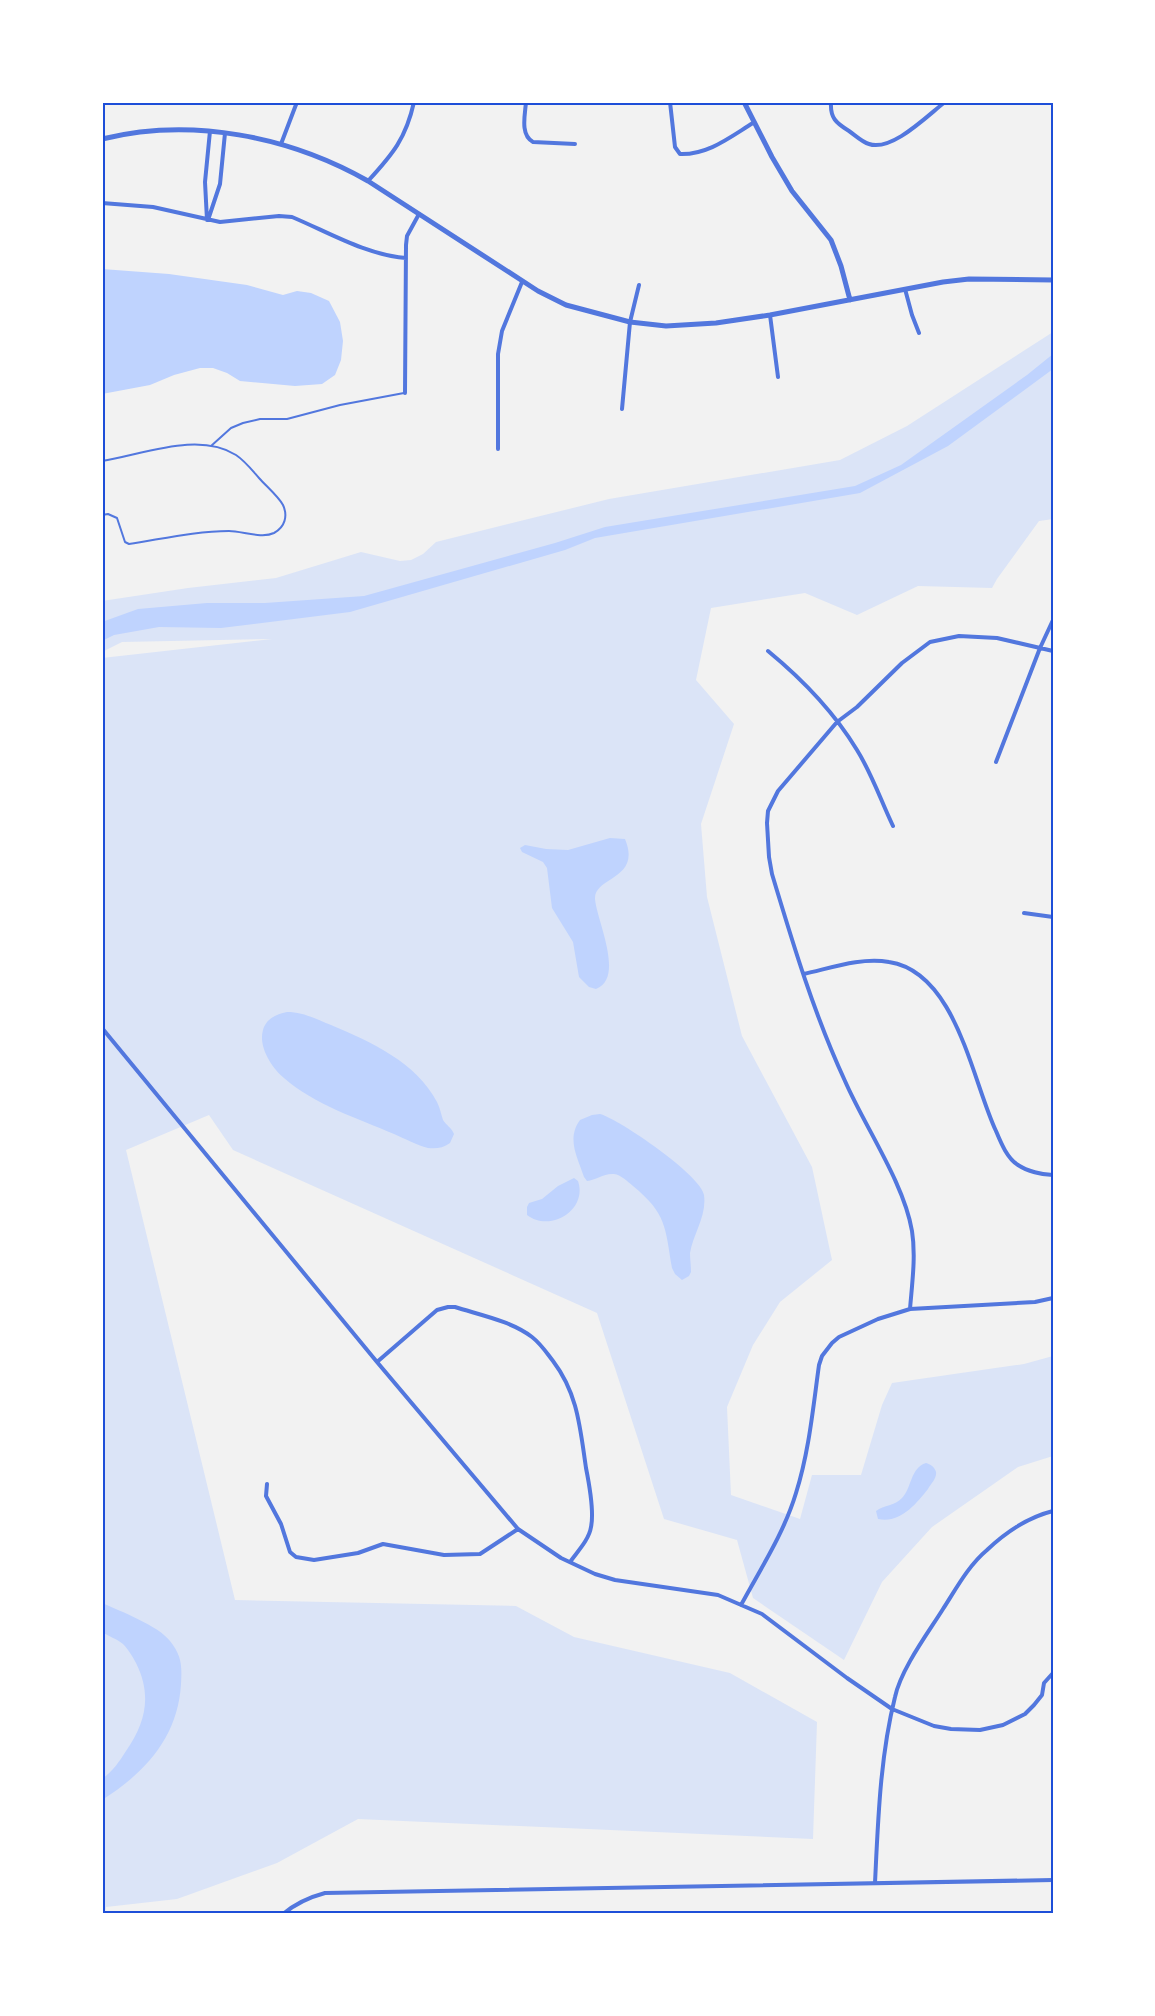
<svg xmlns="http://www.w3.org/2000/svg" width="1155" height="2016" font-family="Lato,sans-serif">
<rect width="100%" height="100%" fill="#f2f2f2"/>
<!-- green -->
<path fill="#dbe4f7" d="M1053,332V519L1039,521L997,579L992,588L918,586L857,615L805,593L711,608L696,680L734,724L701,824L707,897L742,1036L812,1167L832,1260L780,1302L753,1345L727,1407L731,1495L800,1519L812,1475H861L882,1405L892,1383L1024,1364L1053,1356V1456L1018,1467L932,1527L882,1582L844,1660L753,1598L737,1540L664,1519L597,1313L233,1150L209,1115L126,1150L235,1600L516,1606L574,1637L730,1673L817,1722L813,1839L358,1819L277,1863L177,1899L106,1907L105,1914H102V658L272,639L122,642L102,652V601L188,588L276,578L361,552L400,561L411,560L423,554L436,542L609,499L840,460L907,426Z"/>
<!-- water -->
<path fill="#bfd3fe" d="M102,269L169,274L247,285L283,295L297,291L311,293L329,301L340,322L343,341L341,360L335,375L322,384L295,386L240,381L227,373L213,368H200L174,375L150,385L102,394Z
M1053,354V369L948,446L860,493L595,538L565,550L350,612L221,628L159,627L114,635L102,641V622L138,609L207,603H265L364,596L555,543L605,527L855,486L901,465L1027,375Z
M610,838L625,839C642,880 594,876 595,899C597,921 625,978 596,989L589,987L579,977L573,942L552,908L547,868L543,862L522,852L520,848L525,845L546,849L568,850Z
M287,1012C303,1012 316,1019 331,1025C371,1042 416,1062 437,1102C440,1108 441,1114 443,1120C446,1125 452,1128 454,1134L450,1143C443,1148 436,1149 428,1148C416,1145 406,1139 394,1134C359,1119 313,1104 284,1078C272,1068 258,1047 263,1030C266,1019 276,1014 287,1012Z
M600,1114C619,1119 702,1176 704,1195C707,1216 693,1234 690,1253C690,1259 691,1266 691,1272L689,1276L682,1280L675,1274L672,1268C665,1227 667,1214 633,1186C627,1181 621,1175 614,1174C604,1173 596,1180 587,1181L584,1177C578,1158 566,1139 580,1120L592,1115Z
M574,1178L578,1181C588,1210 550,1233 527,1215V1207L529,1203L542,1199L558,1186Z
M926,1463C930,1464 935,1467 936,1472C937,1478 931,1484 928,1489C916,1504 900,1524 878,1519L876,1511C884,1505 895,1506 902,1498C912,1488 910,1468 926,1463Z
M102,1603C120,1611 159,1626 170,1641C182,1656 182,1666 181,1684C178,1737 145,1773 102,1800V1779C113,1771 119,1762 126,1751C146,1722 152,1695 136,1663C133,1657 128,1649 123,1644C117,1639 108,1636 102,1632Z"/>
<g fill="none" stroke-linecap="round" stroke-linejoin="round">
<!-- service -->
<path stroke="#5277de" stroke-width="2" d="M211,446L231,428L243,423L260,419H287L340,405L404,393
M102,461C142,455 198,431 236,455C245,461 252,470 259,478C266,486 278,496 283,505C288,516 285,527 274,533C262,539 242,531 229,531C196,531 162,539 129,544L125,542L117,518L108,514L102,515"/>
<!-- minor -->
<path stroke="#5277de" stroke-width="4" d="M526,102C525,115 520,135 533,142L575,144
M670,102L675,147L680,154C708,155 730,137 753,123
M831,102C830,118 836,123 849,131C855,135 862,142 869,144C892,152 928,115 945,102
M281,144L297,102
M368,181C393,154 406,138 414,102
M102,203L153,207L220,222L279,216L292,217C328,232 366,255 406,258
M209,217L220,184L225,133
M207,220L205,182L210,131
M905,289L912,315L919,333
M770,315L778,377
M405,393L406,245L407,236L419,214
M622,409L630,322L639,285
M498,449V354L502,331L522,282
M768,651C802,679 834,712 857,750C872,774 881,801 893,826
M996,762L1040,648L1053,620
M1024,913L1053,917
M804,974C831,968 861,957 889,962C956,972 972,1080 996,1131C1001,1143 1007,1158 1018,1165C1027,1171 1042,1175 1053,1175
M102,1028L377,1362L518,1529L561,1558L595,1574L615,1580L718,1595L762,1614L847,1678L892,1709L934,1726L951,1729L980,1730L1003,1725L1025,1714L1034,1705L1042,1695L1044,1683L1053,1673
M910,1309C912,1284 916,1256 912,1231C904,1183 865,1127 845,1081C814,1014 793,944 772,874L769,857L767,823L768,811L778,791L837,722L857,707L902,663L930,642L959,636L997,638L1053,651
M377,1362L437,1310L448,1307H455C480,1315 511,1321 532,1337C541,1344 546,1352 553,1361C578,1394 580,1428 586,1468C589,1483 594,1513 591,1527C589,1540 577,1552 570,1562
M267,1484L266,1496L281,1524L290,1552L296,1557L314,1560L358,1553L383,1544L444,1555L480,1554L518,1529
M741,1605C761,1568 784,1533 796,1493C809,1452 813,1408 819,1365L822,1356L832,1343L839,1337L878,1319L910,1309L1035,1302L1053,1298
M875,1883C878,1821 880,1757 895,1697C901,1669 928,1633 943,1609C956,1589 968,1566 987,1550C1005,1533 1029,1517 1053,1511
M283,1914C295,1904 310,1897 325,1893L1053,1880"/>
<!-- tertiary -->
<path stroke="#5277de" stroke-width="5" d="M744,102L772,157L792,191L831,240L841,266L850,300
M102,139C191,117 289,136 368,181L538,291L566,305L630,322L666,326L716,323L770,315L943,282L969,279L1053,280"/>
</g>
<!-- border -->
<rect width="1155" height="2016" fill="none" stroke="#ffffff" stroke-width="207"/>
<rect x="104" y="104" width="948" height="1808" fill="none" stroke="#1d4ed8" stroke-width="2"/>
</svg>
